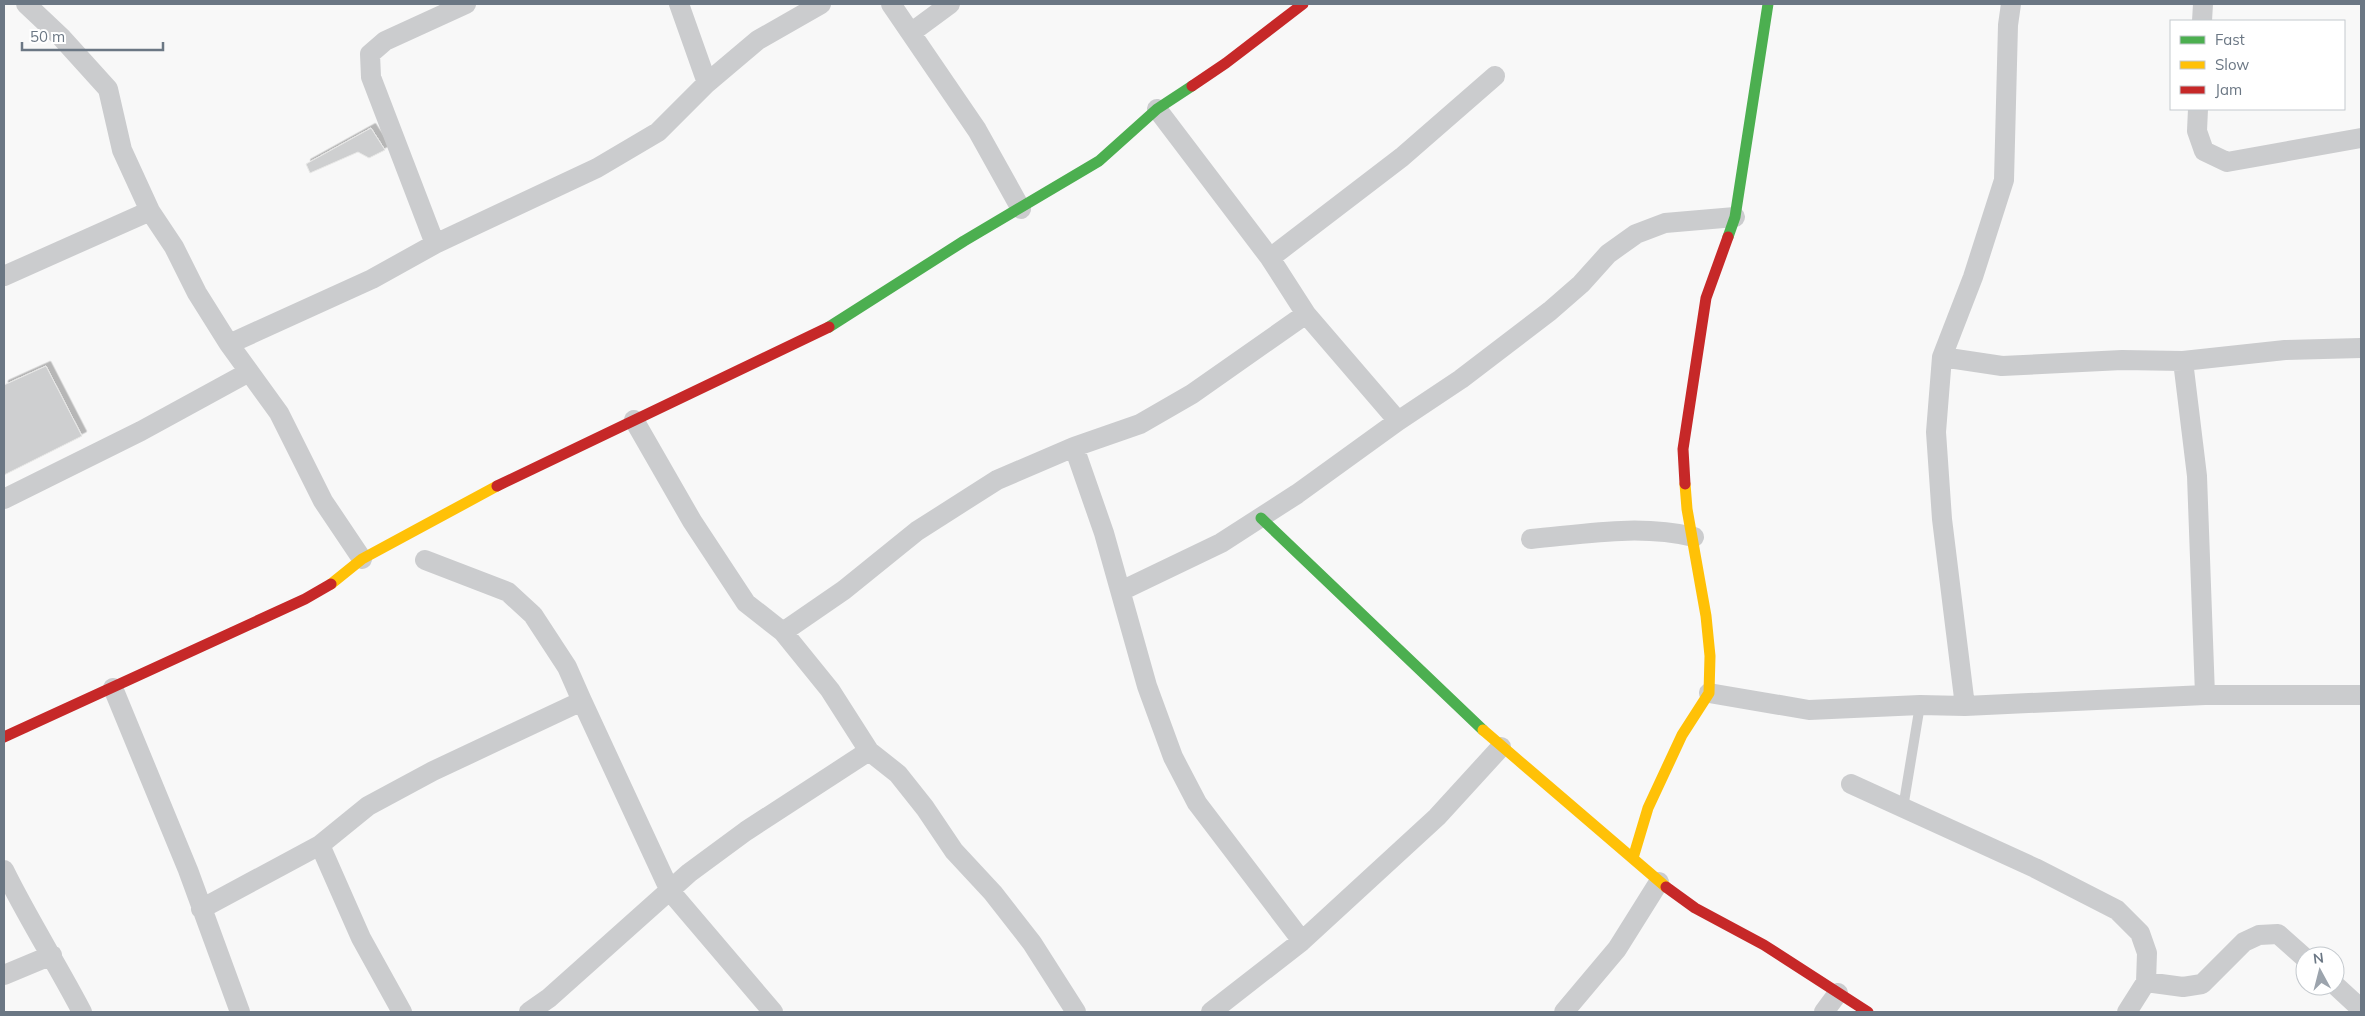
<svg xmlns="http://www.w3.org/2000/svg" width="2365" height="1016" font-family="Mulish,sans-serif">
<defs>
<filter id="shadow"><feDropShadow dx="4.5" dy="-4.5" stdDeviation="0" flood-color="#0004"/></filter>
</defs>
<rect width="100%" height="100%" fill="#f8f8f8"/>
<!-- building -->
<path fill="#cecfd0" stroke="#e8e8e7" filter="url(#shadow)" d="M371,128L385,150L369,158L358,152L310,173L306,164Z
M46,366L82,436L4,475V385Z"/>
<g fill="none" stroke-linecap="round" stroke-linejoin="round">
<!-- lane -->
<path stroke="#cbccce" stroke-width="10" d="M1903,808L1920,705"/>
<!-- street -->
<path stroke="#cbccce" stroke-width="20" d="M26,4L61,37L108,89L122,150L150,211L174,247L197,293L229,344L279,413L323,501L362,559
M679,4L707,83
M891,4L977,130L1021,209
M2202,21L2203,4
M912,32L950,4
M1157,109L1270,258L1306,314L1398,421
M2198,109L2197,131L2204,151L2227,162L2361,138
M435,244L371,77L370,54L385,41L466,4
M1270,258L1402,157L1495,76
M4,276L150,211
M229,344L372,279L435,244L597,168L658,132L707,83L758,40L821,4
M1942,357L2002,366L2122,360L2183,361L2285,350L2361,348
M2183,361L2197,476L2205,695
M634,420L692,521L746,603L783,632L830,690L869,751L898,774L925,808L954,851L993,893L1032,943L1076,1012
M1074,447L1104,533L1147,686L1173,757L1197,803L1302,941
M4,499L141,431L249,372
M1531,539C1586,534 1639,524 1694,537
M1121,591L1221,543L1297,494L1398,421L1461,379L1550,311L1581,284L1608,254L1636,234L1665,223L1735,217
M783,632L844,590L917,531L997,480L1074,447L1140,424L1192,394L1306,314
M113,688L188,870L240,1012
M1709,693L1809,710L1920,705L1965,706L2205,695H2361
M582,701L670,891L773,1012
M1965,706L1942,519L1936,432L1942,357L1973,277L2004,180L2008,25L2011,4
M1851,784L2035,868L2117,910L2140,933L2147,953L2146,982L2127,1012
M320,845L361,938L402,1012
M4,870C28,919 57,964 82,1012
M201,909L320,845L368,806L433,771L582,701L567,667L533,615L508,592L425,560
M4,975L52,955
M2146,982L2183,987L2202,984L2244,942L2259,935L2278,934L2305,958
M2335,985L2361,1009
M529,1012L549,998L689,873L746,831L869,751
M1211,1012L1302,941L1437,817L1501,747
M1564,1012L1617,949L1659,882
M1824,1012L1838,993"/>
<!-- fast -->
<path stroke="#4caf50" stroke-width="11" d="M1728,237L1735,217L1768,4
M829,327L964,241L1099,161L1157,109L1192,86
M1261,518L1483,730"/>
<!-- slow -->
<path stroke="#ffc107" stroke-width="11" d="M331,584L362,559L497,486
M1483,730L1666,887
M1633,858L1648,808L1682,735L1709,693L1710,656L1706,616L1687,509L1685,484"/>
<!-- jam -->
<path stroke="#c62828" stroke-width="11" d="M1192,86L1226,63L1303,4
M1685,484L1683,449L1706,298L1728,237
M497,486L829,327
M4,737L305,599L331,584
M1666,887L1695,908L1764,945L1868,1012"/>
</g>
<!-- border -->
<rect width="2365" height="1016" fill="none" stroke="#6b7784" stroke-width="10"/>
<!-- legend -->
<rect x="2170" y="20" width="175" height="90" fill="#ffffff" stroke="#c4c9ce"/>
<rect x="2180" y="36" width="25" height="8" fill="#4caf50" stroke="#c4c9ce"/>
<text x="2215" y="45" font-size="15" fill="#6b7784">Fast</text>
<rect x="2180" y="61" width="25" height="8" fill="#ffc107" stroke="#c4c9ce"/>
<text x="2215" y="70" font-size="15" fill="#6b7784">Slow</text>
<rect x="2180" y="86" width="25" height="8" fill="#c62828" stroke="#c4c9ce"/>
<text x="2215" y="95" font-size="15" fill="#6b7784">Jam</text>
<!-- north arrow -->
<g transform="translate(2320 971) rotate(353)"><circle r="24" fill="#ffffff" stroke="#c4c9ce"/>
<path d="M0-4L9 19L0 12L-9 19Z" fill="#9ca4ad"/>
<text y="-8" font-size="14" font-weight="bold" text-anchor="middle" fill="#6b7784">N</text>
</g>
<!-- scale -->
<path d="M22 42v8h141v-8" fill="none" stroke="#6b7784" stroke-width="2.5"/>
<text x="30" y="42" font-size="15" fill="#6b7784" stroke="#ffffff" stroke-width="4" paint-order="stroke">50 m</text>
</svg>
